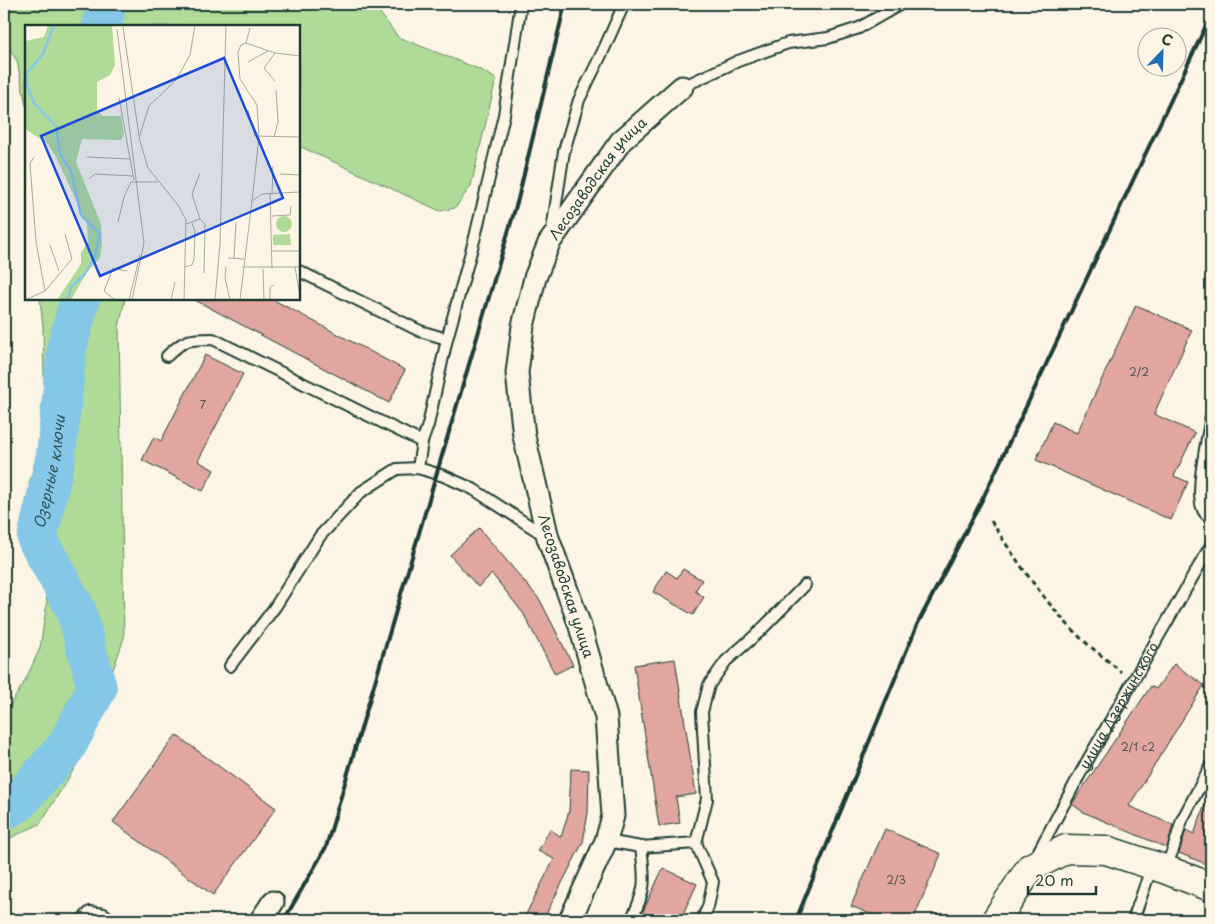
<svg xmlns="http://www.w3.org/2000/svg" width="1215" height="924" font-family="'Playpen Sans',sans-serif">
<rect width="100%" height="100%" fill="#fcf5e5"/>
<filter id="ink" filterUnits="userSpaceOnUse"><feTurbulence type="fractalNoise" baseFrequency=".02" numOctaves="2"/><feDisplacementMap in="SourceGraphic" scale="10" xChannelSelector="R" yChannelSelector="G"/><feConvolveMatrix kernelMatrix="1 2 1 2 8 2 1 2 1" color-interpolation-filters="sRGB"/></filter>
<g filter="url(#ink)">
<!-- green -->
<path fill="#afda98" stroke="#678c66" d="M4,4H378L380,13L398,37L481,70L496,79L471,186L455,208L440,211L299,146V26H26V106L17,61L4,39Z
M40,299H125L119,327L124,638L84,753L40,824L4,841V709L10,705L25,681L40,648L47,602L29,484L45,425L43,327Z"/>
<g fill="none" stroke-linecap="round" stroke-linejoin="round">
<!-- river -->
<g stroke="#85c7e6" stroke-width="40">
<path d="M102,26L106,4"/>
<path id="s1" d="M4,810L17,803L66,747L97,688L76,610L37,539L56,456L67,347L80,299"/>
</g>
</g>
<!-- building -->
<path fill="#e0a69f" stroke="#1f3d34" d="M193,299H272L405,370L389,403Z
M1136,305L1192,330L1154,414L1195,433L1174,476L1188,482L1171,520L1036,460L1053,422L1077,433Z
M205,355L243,374L198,461L214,470L203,491L142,460L154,437L161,441Z
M479,528L540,600L573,665L555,674L523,613L492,574L478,587L450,555Z
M683,569L702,580L695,591L704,597L693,615L653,592L666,571L677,578Z
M675,659L696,794L676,797L680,823L659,826L634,665Z
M1174,664L1204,685L1129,806L1173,825L1167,848L1083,812L1072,804L1151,686L1156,689Z
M176,735L276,808L213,895L113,822Z
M571,769L589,770L588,813L583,842L543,920H523L554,859L538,851L550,829L561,837L569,811Z
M1209,794H1211V866L1179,853L1186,830L1194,834Z
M885,829L941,854L913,920H884L851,906Z
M663,868L697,884L680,920H639Z"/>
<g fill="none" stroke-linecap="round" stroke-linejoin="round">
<!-- lane casing -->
<g stroke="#1f3d34" stroke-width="14">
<g id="lane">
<path d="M682,87L738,61L788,43L828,38L859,28L901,4"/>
<path d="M552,230L564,151L579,100L604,49L624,4"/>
<path d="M299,271L420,331L447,339"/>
<path d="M167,356C184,339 189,339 213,339L422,442"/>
<path d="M1211,416C1208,437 1194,493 1203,510C1204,513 1208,516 1211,518"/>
<path d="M418,468L422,442L428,425L447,339L475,237L504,115L521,4"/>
<path d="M230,666L275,607L320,536L361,492L397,469L418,468L444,476L473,489L547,537"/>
<path d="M606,841L641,847L696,843L713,882L708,907L702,920"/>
<path d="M696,843L707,799L702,712L709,685L726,661L759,632L805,585"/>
<path id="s2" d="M1035,858L1086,763L1211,545"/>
<path d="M1165,868L1173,850L1182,820L1211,765"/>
<path d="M82,920L90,912L104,914L112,920"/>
<path d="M631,920C647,889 645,880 641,847"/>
<path d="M1133,920L1152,866"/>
</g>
</g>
<!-- street casing -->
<g stroke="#1f3d34" stroke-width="25">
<g id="street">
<path d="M261,920L273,902"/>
<path id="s3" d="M570,920L606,841L613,816L606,717L579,623L548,538L524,436L517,373L523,326L535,278L549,243L621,141L682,87"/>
</g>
</g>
<!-- secondary casing -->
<g stroke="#1f3d34" stroke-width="31">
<path id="secondary" d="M996,920L1030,868L1066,849L1106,850L1164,869L1211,887"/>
</g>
<!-- path -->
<path stroke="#1f3d34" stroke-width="3" stroke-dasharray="5 4" stroke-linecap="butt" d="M991,521C1015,558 1039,594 1069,626C1084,643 1104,657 1121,672"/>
<!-- lane -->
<use href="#lane" stroke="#fcf5e5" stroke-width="10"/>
<!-- street -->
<use href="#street" stroke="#fcf5e5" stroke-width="21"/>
<!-- secondary -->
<use href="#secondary" stroke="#fcf5e5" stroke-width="28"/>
<!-- rail -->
<path stroke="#1f3d34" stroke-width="4" d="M284,920L326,847L518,199L565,4
M796,920L917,625L983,498L1211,15"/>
</g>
</g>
<g text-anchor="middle" stroke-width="4.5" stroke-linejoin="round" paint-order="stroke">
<!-- number labels -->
<g font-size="11" fill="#4f574f">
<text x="1139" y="376">2/2</text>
<text x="203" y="409">7</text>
<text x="1138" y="751">2/1 с2</text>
<text x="896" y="884">2/3</text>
</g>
<!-- street labels -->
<g font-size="14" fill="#1f3d34" stroke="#fcf5e5">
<text dy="5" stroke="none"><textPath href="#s3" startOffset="784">Лесозаводская улица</textPath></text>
<text transform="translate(566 586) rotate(72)" y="5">Лесозаводская улица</text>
<text dy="5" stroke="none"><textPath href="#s2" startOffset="174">улица Дзержинского</textPath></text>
</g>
<!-- water labels -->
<g font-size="15" font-style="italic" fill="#335958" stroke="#fcf5e5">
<text dy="5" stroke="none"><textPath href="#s1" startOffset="386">Озерные ключи</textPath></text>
</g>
</g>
<!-- overview -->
<g transform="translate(25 25)">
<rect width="275" height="275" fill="#fcf5e5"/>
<path d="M23,0H87L90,40L85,50L72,57V86L78,91H96L99,109L96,115L57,114L51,137L76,199L77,219L75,233L62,247L46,275H32L56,239V228L63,217L62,199L31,132L23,119L0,104V16L19,12ZM251 199a8 8 0 1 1 16 0a8 8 0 1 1-16 0ZM265,209L266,220H248V210Z" fill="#afda98"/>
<path fill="none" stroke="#85c7e6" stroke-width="2.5" d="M29,0L18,29L1,49L2,60L9,78L31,101L35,129L46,146L56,190L75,209L70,231L60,249L46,262L43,275"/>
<path fill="none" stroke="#a4ab9e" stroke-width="1" d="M98,2L114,111M92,4L119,218L107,275M221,18L225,3M223,37L243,26M250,56L239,43L250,28L275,31M94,73L109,155M223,85L230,111L275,112M249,112L253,97L251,65M9,132L5,139L11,217L20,266M62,132L105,134M255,149L275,150M64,154L70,149L108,151M245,168L247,244M247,168L248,141M227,176L234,112L232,80L215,54L213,27L216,20L221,18L250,28M247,191L265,190L266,181M175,194L167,169L175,148M93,197L99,172L106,157H133M161,199L175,194L180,199L179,248M25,220L34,246M247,226H275M203,233L219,234M209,233L211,197M160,242L167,240L169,234L170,206L167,198M201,242L200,253L205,275M217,242H275M270,242L274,266M238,244L239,275M0,275L20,266L47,234L40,209M90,275L79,266L88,243L102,246M104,275L115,230M146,275L150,257M159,275L161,195L153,180L123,143L114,113L124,81L151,55L165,30L170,0M190,275L195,219L201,0M215,275L227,176L237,169L275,167M245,275V262L249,260"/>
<path fill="#1d4ed8" fill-opacity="0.15" stroke="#1d4ed8" stroke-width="2.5" d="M199,33L258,173L75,251L16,111Z"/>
<rect width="275" height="275" fill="none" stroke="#1f3d34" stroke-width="2.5"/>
</g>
<!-- margin -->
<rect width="1215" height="924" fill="none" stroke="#fcf5e5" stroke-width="20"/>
<rect x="10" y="10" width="1195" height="904" fill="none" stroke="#1f3d34" stroke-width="2" filter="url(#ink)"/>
<!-- north arrow -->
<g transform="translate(1162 52) rotate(23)"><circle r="24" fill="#fcf5e5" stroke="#a4ab9e"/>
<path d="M0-4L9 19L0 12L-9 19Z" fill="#1f6fb2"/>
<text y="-8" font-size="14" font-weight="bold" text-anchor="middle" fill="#1f3d34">С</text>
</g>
<!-- scale -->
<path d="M1028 886v8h68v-8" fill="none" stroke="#1f3d34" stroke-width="2.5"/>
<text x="1035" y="886" font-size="15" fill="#1f3d34" stroke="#fcf5e5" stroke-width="4" paint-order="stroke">20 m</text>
</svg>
